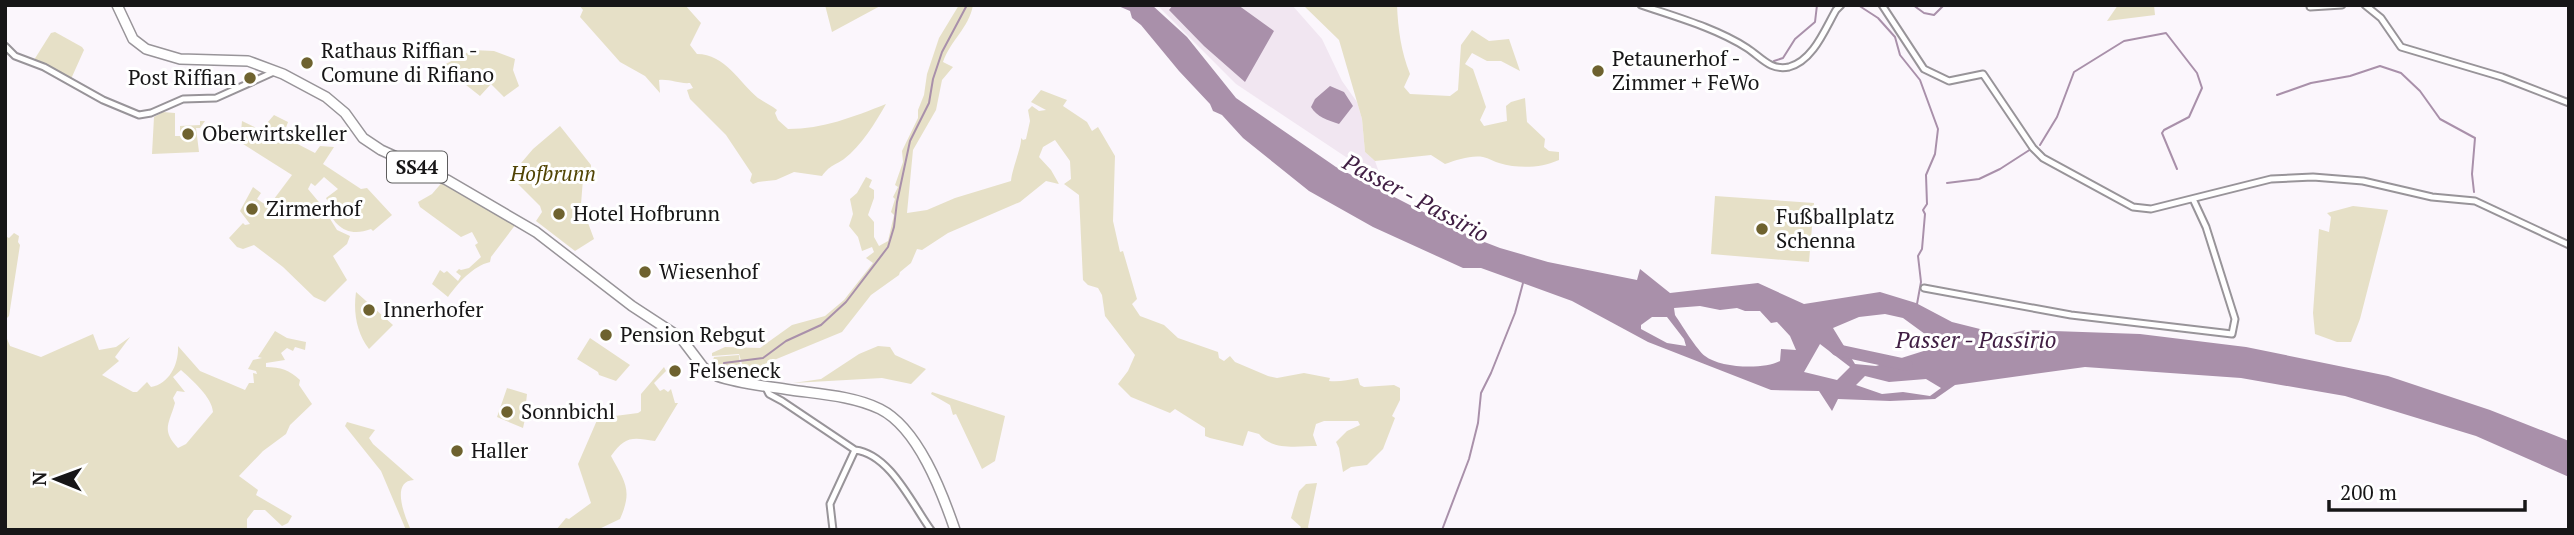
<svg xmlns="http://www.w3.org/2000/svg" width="2574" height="535" font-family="'PT Serif',serif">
<rect width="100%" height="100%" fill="#fbf6fc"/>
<!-- built -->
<path fill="#f1e6f1" d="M1157,5H1292L1322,39L1342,81L1357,102L1362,119L1365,152L1375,161L1382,181L1236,84Z"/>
<!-- green -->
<path fill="#e6e0c7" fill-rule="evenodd" d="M579,5H685L701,23L690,45L697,54C725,54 739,82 758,98C764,102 771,105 777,110L775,113L778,120L788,129C823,129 853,117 886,104C876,122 861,146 844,159C834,166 830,165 822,176L794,172L776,180L758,182L753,184L750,181L752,174L726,135L690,99L687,90L693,88L690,83C679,84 671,79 659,80L660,93L645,76L620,62L580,17L583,10Z
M825,5H882L832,32Z
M959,5H973C969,28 950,41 943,62L953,67L942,80L936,110L913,150L907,213L927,210L955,198L1011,181C1012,169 1022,146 1021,138L1023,140L1026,139L1030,121L1028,110L1032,106L1039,111L1046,110L1031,102L1041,90L1067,100L1063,106L1087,122L1092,131L1098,127L1115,156L1113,221L1120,252L1123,251L1137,299L1132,304L1140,316L1164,325L1178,338L1218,352L1219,358L1224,361L1230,356L1235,362L1268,376L1277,378L1304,373L1330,378L1329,381C1340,382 1348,380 1358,378L1360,385L1364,387L1394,385L1400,388V400L1392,416L1395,418L1383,449L1367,465L1351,467L1343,472L1339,448L1336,442L1347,431L1360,425L1358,421H1324L1316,424L1313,435L1317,446C1298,446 1272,451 1259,434L1248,431L1243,446L1210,438L1205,436V428L1175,409L1170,413L1131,397L1118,384L1128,371L1135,355L1105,316L1102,295L1098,288L1088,285L1083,280L1079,195L1064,184L1071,179L1070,161L1055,140L1043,147L1039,157L1051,170L1059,184L1046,181L1020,202L948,233L922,250L917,249L911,263L900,272L899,275L871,295L842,332L745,372V367L740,372V375L719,371L711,366L714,357L739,355L740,365L746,367L742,364L739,354L712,356V353L725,347L760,348L792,325L825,316L844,300L873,263L866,258L874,252L872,247L862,251L858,237L849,226L853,214L850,199L857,193L866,177L872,180L869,187L874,190V198L868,215L874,222V237L879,246L888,241L894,215L891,212L895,199L893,197L898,187L895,185L903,162L902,151L918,118V110L924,95L927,74L939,38Z
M1303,5H1397C1398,29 1401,51 1410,74L1404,87L1410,94L1450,96L1458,90L1461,45L1472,30L1489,41L1509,39L1520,71L1501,61H1487L1472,53L1465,64L1473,69L1486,107L1480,120L1484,126L1507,121L1506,106L1511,102L1525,98L1527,122L1545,139L1544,147L1549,151L1559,152V160C1541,168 1519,169 1499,163C1494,162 1489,158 1483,157C1471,155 1457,160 1445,164L1431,155L1375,161L1365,152L1362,119L1339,40Z
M2118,5H2154L2155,15L2107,21Z
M55,32L82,47L84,50L71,79L34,60L51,33Z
M472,50L494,51L515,59L513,70L519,86L504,97L491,84L480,96L442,66Z
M163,112L175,113V136H180V126L200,125V121H205L200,128H196L199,152L152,154L154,117Z
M274,115L288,122L283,136L286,138L315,153L320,146L334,147L323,164L361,189L367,188L392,215L373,231L371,229C348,238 332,226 327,204L328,202L326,198L338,189L324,177L315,186L311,183L308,189L323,207L325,214H327L337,230L350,236L347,244L333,256L347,280L325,302L314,297L283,267L254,245L243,249L237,247L229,238L243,223L245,225L250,224L240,211L253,187L261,193L257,199L266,205H272L274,199L292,175L240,142L242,121L261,130Z
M560,126L591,165V173L583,179L581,204L594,239L575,251L536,221L542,212L540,206L510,176L533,149Z
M445,179L516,224L491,257L490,262C473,266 458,283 448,297L432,284L440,270L444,273L447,271L458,281L461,276L456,272L459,269L461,270L469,268L481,257L475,245L478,243L472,232L461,237L420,207L418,202L432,194Z
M1715,196L1814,203L1809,262L1711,254Z
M2353,206L2388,210L2360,319L2351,342H2337L2315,334L2313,313L2319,229L2329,232L2331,217L2327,213Z
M14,233L19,236L18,242L20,245L9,316L5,320V236L9,238Z
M356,292L393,325L369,349C357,333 353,313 356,292Z
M275,331L287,338L306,342L305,350L295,347L293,351L287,348L281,353L285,360L266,363V367C281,367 289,370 300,380L299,385L312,404L290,425L286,434L263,451L239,476L258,490L256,495L292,516L288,523L282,526L265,510H254L247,519V530H5V334L10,346L41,357L93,334L99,350L116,347L130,337L115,357L119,361L102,375L133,392H137L147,382L151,387C170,384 179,363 178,346L200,371L245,390L249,383H254L253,373L257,374L256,371L248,369L253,360L262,358L258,357ZM181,370C192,380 212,397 213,412L186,444L178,448C161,430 169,424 175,403L173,398L177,391L185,392L173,377Z
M590,338L630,365L616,381L599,375L598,372L577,359Z
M878,346L890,347L895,355L926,369L911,384L882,378L793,383L821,379L859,354Z
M664,367L666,371L654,383L660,391L664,389L668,392L671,389L675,403H678L655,441C632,437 625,436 611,456C625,482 633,490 620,519L597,530H556L566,518L569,519L591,503L578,464L601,411L612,412L615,416L638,413L641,411V394Z
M507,388L527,394L526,403L528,405L523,428L497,417Z
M932,392L1005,416L995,461L982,469L956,414L953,415L950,405L931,394Z
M347,422L375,430L369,438L373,444L414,480C390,481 405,517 411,530H406L381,471L345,426Z
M1317,483L1308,527L1310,530H1299L1301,527L1291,518L1299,491L1306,484Z"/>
<!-- water -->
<path fill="#a990aa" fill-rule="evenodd" d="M1116,5H1152L1187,37L1236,98L1336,167L1474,238L1500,248L1548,262L1637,280L1640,269L1670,293L1758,283L1804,304L1880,292L1916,303L1952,322L2004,335L2026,330L2140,334L2246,347L2388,376L2490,410L2569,441V477L2476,436L2345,396L2241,378L2085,367L1955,385L1935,399L1890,401L1838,399L1832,411L1819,391L1771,390L1648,342L1572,301L1481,268H1463L1373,227L1309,191L1243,138L1222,115L1213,111L1210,104L1179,71L1141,25L1132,18L1130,11ZM1700,306L1720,310L1737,308L1745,311H1760L1771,323L1777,322L1790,336L1796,350L1781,349L1780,361C1763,370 1720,368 1705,356C1697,350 1681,324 1675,315L1674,308ZM1885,314L1903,318L1929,337L1930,349L1876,366L1855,364L1833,328L1859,317ZM1652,317H1667L1684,339L1686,346L1667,343L1641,329V325ZM1820,344L1850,367L1837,380L1804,372ZM1865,376L1889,382L1926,379L1941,388L1930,396L1903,392L1882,394L1856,385Z
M1173,5H1238L1274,31L1245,82L1204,46L1169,10Z
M1330,86L1344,92L1353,106L1339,124C1327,120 1317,117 1311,107L1315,99Z"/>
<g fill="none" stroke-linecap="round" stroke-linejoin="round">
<!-- stream -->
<path stroke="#a990aa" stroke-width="2" d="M1858,5L1878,18L1895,37L1900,55L1920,80L1938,129L1935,154L1926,175L1927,204L1923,210L1925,214L1922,249L1918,256L1921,282L1917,304
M1913,5L1924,13L1934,15L1944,5
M1774,61L1783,58L1795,39L1815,22L1817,5
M2277,95L2311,83L2350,76L2380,66L2401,73L2420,91L2440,119L2475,138L2472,174L2474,192
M2040,145L2057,117L2074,72L2124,41L2166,33L2197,73L2202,88L2189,117L2164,130L2162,133L2177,169
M1947,183L1979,179L2000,169L2031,149
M724,363L763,358L786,341L821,325L846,302L888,247L894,227L897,202L910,141L929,103L933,79L942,52L967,5
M1442,530L1469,459L1478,423L1481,393L1491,373L1515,313L1523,283"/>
<!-- river -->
<path stroke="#a990aa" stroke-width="12" d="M1834,347L1837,350L1907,365"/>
<!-- minor casing -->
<g stroke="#989499" stroke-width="9">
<path id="minor" d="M1641,5C1676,17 1716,28 1747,48C1761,57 1770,71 1789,67C1813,61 1825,29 1836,10L1841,5
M1882,5L1924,69L1949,81L1983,74L2033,148L2043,158L2133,207L2151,209L2271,179L2313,177L2363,181L2432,197L2475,201L2569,245
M2365,5L2381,18L2401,47L2502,77L2569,103
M2310,7L2342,5
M5,46L15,56L44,67L103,100L139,115L151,113L183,99L216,98L276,71
M1924,288L2071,315L2232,334L2235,319L2206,227L2193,199
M765,386L769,394L782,401L855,450C890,454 912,504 931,530
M833,530L830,504L855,450"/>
</g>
<!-- primary casing -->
<g stroke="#989499" stroke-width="12">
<path id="primary" d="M117,5L133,39L146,49L180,59L248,61L283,74L326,97L345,113L363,138L381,150L447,180L536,232L632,306L681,338L703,367L717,376C740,384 766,386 791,390C819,394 854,396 880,409C918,428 942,492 955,530"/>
</g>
<!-- minor -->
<use href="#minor" stroke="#fff" stroke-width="5"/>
<!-- primary -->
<use href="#primary" stroke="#fff" stroke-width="9"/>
</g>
<!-- markers -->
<g fill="#6e622f" stroke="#fff" stroke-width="2.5">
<circle cx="307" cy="63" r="7"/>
<circle cx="1598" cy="71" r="7"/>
<circle cx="250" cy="78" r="7"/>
<circle cx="188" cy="134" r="7"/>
<circle cx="252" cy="209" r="7"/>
<circle cx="559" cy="214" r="7"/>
<circle cx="1762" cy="229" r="7"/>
<circle cx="645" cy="272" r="7"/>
<circle cx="369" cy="310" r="7"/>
<circle cx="606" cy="335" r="7"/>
<circle cx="675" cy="371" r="7"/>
<circle cx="507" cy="412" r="7"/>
<circle cx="457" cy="451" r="7"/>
</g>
<g text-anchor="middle" stroke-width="6" stroke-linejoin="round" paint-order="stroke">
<!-- shield labels -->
<rect fill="#fff" stroke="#5d5c5d" stroke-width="2" x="387" y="151.5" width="60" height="31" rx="5"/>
<g font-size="19" font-weight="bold" fill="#171617">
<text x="417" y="174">SS44</text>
</g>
<!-- poi labels -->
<g font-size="21" fill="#171617" stroke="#fff" text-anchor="start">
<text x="321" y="58">Rathaus Riffian -<tspan x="321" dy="24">Comune di Rifiano</tspan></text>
<text x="1612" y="66">Petaunerhof -<tspan x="1612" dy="24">Zimmer + FeWo</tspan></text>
<text x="236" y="85" text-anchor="end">Post Riffian</text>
<text x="202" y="141">Oberwirtskeller</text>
<text x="266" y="216">Zirmerhof</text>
<text x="573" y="221">Hotel Hofbrunn</text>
<text x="1776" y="224">Fußballplatz<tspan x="1776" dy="24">Schenna</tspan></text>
<text x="659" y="279">Wiesenhof</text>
<text x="383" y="317">Innerhofer</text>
<text x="620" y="342">Pension Rebgut</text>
<text x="689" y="378">Felseneck</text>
<text x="521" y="419">Sonnbichl</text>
<text x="471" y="458">Haller</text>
</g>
<!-- park labels -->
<g font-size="21" font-style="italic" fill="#514404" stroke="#fff">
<text x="553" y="181">Hofbrunn</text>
</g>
<!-- water labels -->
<g font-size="23" font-style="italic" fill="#401e43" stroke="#fff">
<text transform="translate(1416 198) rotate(28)" y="8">Passer - Passirio</text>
<text x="1976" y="348">Passer - Passirio</text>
</g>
</g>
<!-- border -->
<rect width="2574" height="535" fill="none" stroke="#171617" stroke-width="14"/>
<!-- north arrow -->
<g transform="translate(56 479) rotate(271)" stroke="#ffffff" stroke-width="5" paint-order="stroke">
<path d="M0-5L12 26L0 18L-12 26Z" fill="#171617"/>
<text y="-10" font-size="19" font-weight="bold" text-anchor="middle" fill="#171617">N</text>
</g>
<!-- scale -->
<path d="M2329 500v10h196v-10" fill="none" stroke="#171617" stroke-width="3.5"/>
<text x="2340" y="500" font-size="21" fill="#171617" stroke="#ffffff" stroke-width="5" paint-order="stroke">200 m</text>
</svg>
